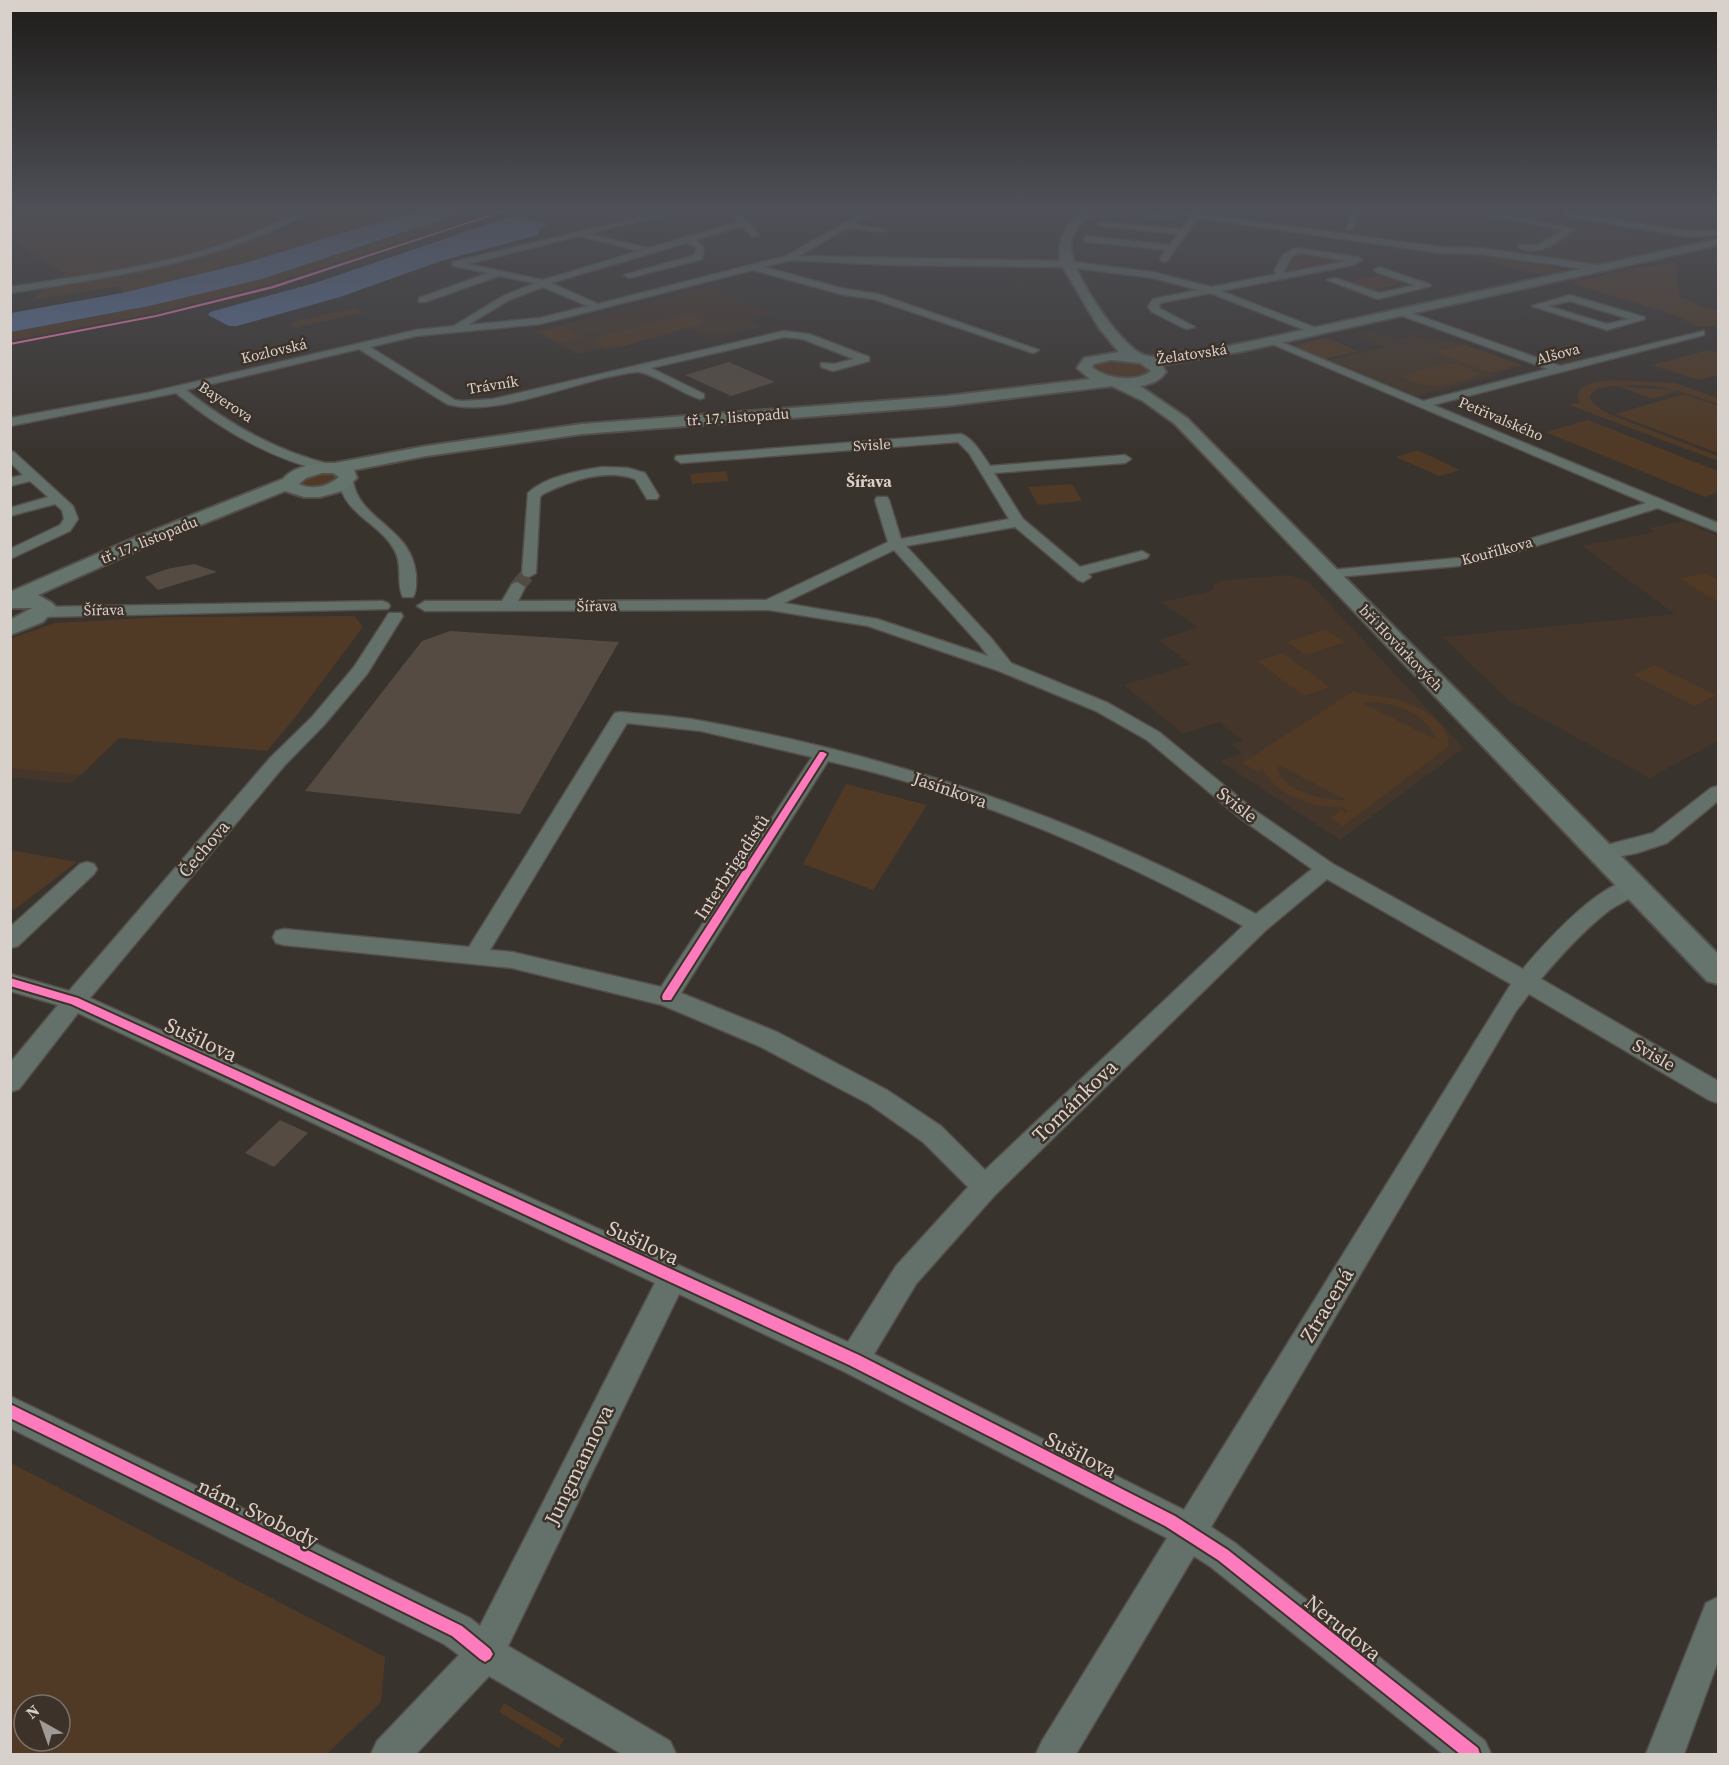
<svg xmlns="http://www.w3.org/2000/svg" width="1729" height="1765" font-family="'Source Serif 4',serif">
<rect width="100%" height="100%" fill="#39332e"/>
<!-- built -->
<path fill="#44362a" d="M900,207H982L972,223L937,218L908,226L883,219L913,211Z
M1557,221L1675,241L1662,251L1586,265L1501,252Z
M708,287L773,313L748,320L763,326L713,340L688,329L609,350L603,348L578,354L533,332Z
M1371,331L1396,340L1412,336L1460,343L1524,366L1493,374L1496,376L1417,396L1329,360L1385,347L1355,334Z
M1684,521L1718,536V741L1650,778L1508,700L1443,637L1675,614L1582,546L1654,532L1649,528Z
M1289,575L1309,582L1464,748L1340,840L1220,761L1242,753L1232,744L1243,740L1219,722L1183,734L1124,685L1190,664L1159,640L1198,627L1160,602L1208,592L1214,589L1212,585L1224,580Z
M11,757L89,767L71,784L11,777Z"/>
<!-- green -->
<path fill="#503925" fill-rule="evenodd" d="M11,207H305C232,255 144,266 59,281L66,272H61L11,239Z
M313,207H427L245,263L122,293L120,286L32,300L49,286L148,269L232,247L270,231L307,230L332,221L325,216L298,217Z
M480,207H514C443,230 372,257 301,278C205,305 109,326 11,342V332L149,306L262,279Z
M534,207H683L625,220L588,214H560Z
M1292,250L1347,259L1346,261L1291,272L1279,270L1281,266L1288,267L1294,254Z
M1469,254L1545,265L1551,263L1550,267L1566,272C1533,279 1501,264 1469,254Z
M1675,263L1680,297L1709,309L1718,311V326H1697L1675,315L1570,283L1638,267Z
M1385,274L1410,282L1368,291L1344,283Z
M354,308L362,312L291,329L292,322Z
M688,314L701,319L703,323L624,346L606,347L595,342L602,336Z
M561,326L583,337L559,343L538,332Z
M1325,338L1329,339L1358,351L1323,359L1293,346Z
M1465,345L1521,365L1489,373L1434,352Z
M1708,350L1718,353V375L1698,380L1652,365Z
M1110,359L1140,362L1150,368L1152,372C1136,387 1111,377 1093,372V364Z
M1447,363L1459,364L1481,374C1457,385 1424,392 1402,376Z
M1614,380L1675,383L1718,398V404L1678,391L1653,399L1618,386L1672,390C1650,382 1547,381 1611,415L1718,456V461L1567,404L1580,403L1577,397L1581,388L1594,382Z
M1684,394L1718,406V453L1615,414Z
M1588,420L1718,471V492L1705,497L1545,432Z
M1417,450L1460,470L1439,476L1396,457Z
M726,471L729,481L692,484L690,474Z
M335,472L342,479L313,488L298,485L299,480L313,473Z
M1072,484L1082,501L1038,505L1028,487Z
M1706,573L1718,580V602L1679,578Z
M355,616L363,627L294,719L267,751L119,738L81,775L11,768L10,639L54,623L163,617Z
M1325,629L1345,642L1306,655L1287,642Z
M1283,653L1330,687L1304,696L1257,661Z
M1654,665L1716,695L1695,706L1633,675Z
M1354,691C1366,697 1378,695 1391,698C1414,703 1448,718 1449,746L1343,826L1330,818L1341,810L1346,813L1348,810C1340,806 1330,807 1321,806C1298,802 1273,790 1263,769L1258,772L1242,763ZM1362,703C1388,700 1427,711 1435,739ZM1277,764L1344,799V800C1324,801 1277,790 1277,764Z
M846,784L927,805L873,890L803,864Z
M10,850H11L77,862L14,910L11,909Z
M11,1463L385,1657L381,1702L327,1754H11ZM24,1705H60V1741H24Z
M504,1703L564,1739L559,1748L499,1712Z"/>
<!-- water -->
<path fill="#5b7198" d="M427,207H480L262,279L149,306L11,332V313L122,293L245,263Z
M517,217L549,224L540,228L538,235L441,261L340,297L237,326H229L208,315L210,312L315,283L503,219Z"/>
<!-- building -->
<path fill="#554b42" d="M729,362L775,382L731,396L685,375Z
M194,564L217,572L158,590L145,577L167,569Z
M450,631L619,642L520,814L305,791L422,641Z
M280,1120L308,1133L274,1167L245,1153Z"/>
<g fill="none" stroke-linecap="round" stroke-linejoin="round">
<!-- street-tunnel -->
<path stroke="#514b46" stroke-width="15" stroke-dasharray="15 8" stroke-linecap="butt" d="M517,587L529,573"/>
<!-- street casing -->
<g stroke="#554f4b" stroke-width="3">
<path id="street" d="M303,207H312C295,222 273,231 252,239C174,269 92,280 10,293V287C110,271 217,261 303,207Z
M681,207H693L589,234L648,248L739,222L734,217L715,207C735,205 748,221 759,235L752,237L742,226L695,240L704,247L702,259L629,278L624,275L695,255L696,247L686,243L551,283L598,304L786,256L873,207H882L854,224L885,230L884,232L847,228L799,256L1067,261L1153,272L1211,287L1277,274L1274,271L1283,255L1296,248L1358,257L1362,260L1353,265L1221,291L1319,329L1320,331L1315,334L1210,293L1160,303L1159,308L1195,327L1186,329L1152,312L1148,307L1153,299L1198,290L1153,278L1067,267L893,265L791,260L764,267L845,289L878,294L1039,350L1034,353L1030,352L874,299L844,295L753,270L540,324L416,336L370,347L455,400L462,401L493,399L784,331L809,334L869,357V361L833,371L821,367V363L834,364L854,359L803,339L784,337L651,368L704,394V398L700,399C685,395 649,371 637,372C582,377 499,419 447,404L359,349L186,390C230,425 278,452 333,465L334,468L328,472C271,459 221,430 176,393L10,426V418L147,393L416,330L454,326L503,296L535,283L499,276L425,302H419V298L488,273L453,266V262ZM579,236L639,251L543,280L468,264ZM1301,253L1346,261L1286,273L1284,271L1292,256ZM543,287L588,306L540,318L468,325L509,300Z
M1150,207H1163L1194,213L1198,207H1206L1201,214L1440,247L1480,248L1598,265L1603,268L1598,271L1480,254L1440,253L1198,218L1167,261L1164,262L1160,259L1166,250L1087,242L1083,239L1087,236L1170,245L1178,234L1101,226L1097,224L1101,222L1181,229L1191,217Z
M1354,207H1362L1352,230H1346Z
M1397,207L1477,209L1575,229C1561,241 1536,258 1518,247L1519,245H1538L1564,230L1477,213L1401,209Z
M1608,207H1638L1644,209L1640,211Z
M1113,208L1169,214L1173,216L1169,218L1110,212V208Z
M1568,212L1688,231H1718V235L1688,237L1565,216L1564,214Z
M1379,267L1429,284L1431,286L1378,299L1327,280L1335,278L1379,293L1415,285L1376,272L1374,270Z
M1570,295L1644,317L1645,319L1607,330L1532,306ZM1570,301L1629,319L1607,324L1548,306Z
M1397,310H1403L1560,366L1704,331V335L1433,405L1718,523V532L1658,508L1510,554L1458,566L1326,578L1323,575L1331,570L1458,558L1501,548L1646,503L1265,341L1274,339L1423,401L1548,369L1397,314Z
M961,434C974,439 982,454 990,466L1125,455L1131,459L1125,463L994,473L1023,519L1080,567L1142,551L1149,555L1147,558L1088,574L1091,577L1083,582L1078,580L1015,527L906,546L991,638L1011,663L1108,703L1159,732L1254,810L1333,864L1523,969C1543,945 1608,871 1641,881L1645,886C1639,896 1617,904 1607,912C1582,932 1561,955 1541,979L1718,1081V1103L1709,1100L1529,994L1516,1011L1211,1527L1235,1543L1485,1741L1491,1754H1443L1211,1567L1194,1556L1076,1754H1036L1042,1741L1167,1538L843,1371L679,1294L508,1646L670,1741L676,1754H622L489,1676L416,1754H371L377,1741L459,1655L444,1644L10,1428V1396L470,1618L480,1626L655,1283L78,1013L19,1089L10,1092V1063L58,1005L10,991V974L69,991L270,758L312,717L354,667L389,613H401L403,616L367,674L324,725L284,766L90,998L848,1342L896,1266L968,1187L923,1142L869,1104L759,1046L662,1005L512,968L284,945L276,943L273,937L276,931L284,929L469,947L612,717L615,713L621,712C648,715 676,716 702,721C895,756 1084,820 1256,914L1312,869L1240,818L1147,740L1096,711L999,671L868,626L769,610L425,611L417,606L425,601H502L512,584L517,582L525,587L518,601L766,600L888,542L875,500L877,497H887L889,500L901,539L1009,519L969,453L958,442L681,463L675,459L676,456ZM894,550L979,644L988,656L877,619L784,603ZM627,723L701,731L812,757L661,987L512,952L490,950ZM828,761C973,794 1113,854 1243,926L985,1170L941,1126L887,1090L777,1032L681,993ZM1327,879L1511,984L1184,1510L874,1354L916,1284L995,1195L1266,930Z
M10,451L14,452L73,506L78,519L70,531L10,559V549L60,525L64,519L62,510L55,504L10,516V508L48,497L30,481L10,486V478L23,475L10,462Z
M602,467L628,468L645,473L659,496L657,499H647L635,479C604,468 571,481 543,494L540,497L536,573L529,577L524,576L522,573L528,493C546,476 579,471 602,467Z
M346,477L353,481C359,521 412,527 416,575C416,582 417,591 413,597H403C396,585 403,566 395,551C381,523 344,515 339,481Z
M382,601L388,603L390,606L388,609L42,617L34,612L42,607Z
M1718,786V801L1667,843L1637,853L1602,860L1595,858L1592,853L1595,848L1653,833L1711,788Z
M87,862L94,864L97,869L94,874L18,946L10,948V927L80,864Z
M1718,1597V1661L1684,1754H1646L1706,1603Z"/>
</g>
<!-- secondary casing -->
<g stroke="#554f4b" stroke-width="4">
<path id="secondary" d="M1086,207H1097C1087,219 1074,227 1071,243C1066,267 1121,347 1144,355C1166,362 1220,347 1244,343L1718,239V245L1244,351L1162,365L1166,372C1160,381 1151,384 1140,386L1187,418L1718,954V984L1707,981L1175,424L1143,401L1112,386L946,406L582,434L426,456L354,470L357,478L342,491L320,497H304L285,491L143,548L38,595L52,603L56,607L43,622L10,635V620L32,608H10V592L129,540L283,479C295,465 318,463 335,463L426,446L582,424L946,396L1090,379L1077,368L1084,358L1119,352L1099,328L1061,264C1055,239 1068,223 1086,207ZM1111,360L1140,363L1151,371C1136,383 1106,379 1092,367L1094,364ZM322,473H333L339,477C328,486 313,491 299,484L306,478Z"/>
</g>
<!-- street -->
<use href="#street" fill="#64716b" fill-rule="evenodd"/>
<!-- secondary -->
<use href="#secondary" fill="#65746c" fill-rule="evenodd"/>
<!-- cycleway casing -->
<g stroke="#3d3229" stroke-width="4">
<path id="cycleway" d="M514,207H518L274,288L156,317L10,345V343L156,315L272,286Z
M820,752H823L827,754L671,1000H663L662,997L663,994Z
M10,978L78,998L859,1355L1175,1516L1228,1550L1478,1748L1480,1754H1460L1218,1560L1165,1526L849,1365L71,1004L10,986Z
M10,1404L462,1626L490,1649L493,1654L490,1659L485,1662L480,1659L452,1636L10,1418Z"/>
</g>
<!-- cycleway -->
<use href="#cycleway" fill="#fd7abc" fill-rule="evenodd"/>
</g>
<!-- sky -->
<linearGradient id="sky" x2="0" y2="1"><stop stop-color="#1f1c19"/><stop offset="0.46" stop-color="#4e5057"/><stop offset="1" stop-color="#4e5057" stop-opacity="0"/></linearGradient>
<rect width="1729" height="454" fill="url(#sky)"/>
<g text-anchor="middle" stroke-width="5" stroke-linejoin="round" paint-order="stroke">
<!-- far-street labels -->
<g font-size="15" fill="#d7d0cb" stroke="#3d3229">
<text transform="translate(274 351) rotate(-13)" y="5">Kozlovská</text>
<text transform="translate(1192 354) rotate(-8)" y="5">Želatovská</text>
<text transform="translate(1558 354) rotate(-15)" y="5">Alšova</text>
<text transform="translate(493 385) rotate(-9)" y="5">Trávník</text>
<text transform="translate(226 402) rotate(33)" y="5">Bayerova</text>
<text transform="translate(738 417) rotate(-4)" y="5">tř. 17. listopadu</text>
<text transform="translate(1501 419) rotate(23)" y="5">Petřivalského</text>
<text transform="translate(872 445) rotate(-4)" y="5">Svisle</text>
<text transform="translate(149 540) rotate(-22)" y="5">tř. 17. listopadu</text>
<text transform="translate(1497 551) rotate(-15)" y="5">Kouřílkova</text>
<text transform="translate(597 606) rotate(-1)" y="5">Šířava</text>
<text transform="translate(104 610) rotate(-1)" y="5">Šířava</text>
<text transform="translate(1401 648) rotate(46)" y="5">bří Hovůrkových</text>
</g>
<!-- far-neighbourhood labels -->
<g font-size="16" font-weight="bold" fill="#d7d0cb" stroke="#3d3229">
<text x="869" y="487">Šířava</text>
</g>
<!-- street labels -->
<g font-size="18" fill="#d7d0cb" stroke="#3d3229">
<text transform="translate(950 790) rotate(19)" y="6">Jasínkova</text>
<text transform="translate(1237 805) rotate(38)" y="6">Svisle</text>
<text transform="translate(204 849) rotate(-50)" y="6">Čechova</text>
<text transform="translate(732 867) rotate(-57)" y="6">Interbrigadistů</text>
<text transform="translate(1654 1055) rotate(30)" y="6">Svisle</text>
</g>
<!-- near-street labels -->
<g font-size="21" fill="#d7d0cb" stroke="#3d3229">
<text transform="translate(201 1040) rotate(25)" y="7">Sušilova</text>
<text transform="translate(1075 1101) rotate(-44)" y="7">Tománkova</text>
<text transform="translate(643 1243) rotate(25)" y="7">Sušilova</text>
<text transform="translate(1327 1305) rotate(-59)" y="7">Ztracená</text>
<text transform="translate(1081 1455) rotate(27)" y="7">Sušilova</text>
<text transform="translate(579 1465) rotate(-64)" y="7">Jungmannova</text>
<text transform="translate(258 1513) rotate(26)" y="7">nám. Svobody</text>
<text transform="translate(1343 1628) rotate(39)" y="7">Nerudova</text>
</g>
</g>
<!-- border -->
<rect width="1729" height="1765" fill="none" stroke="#d7d0cb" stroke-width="24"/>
<!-- north arrow -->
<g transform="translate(42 1723) rotate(320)"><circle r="28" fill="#3d3229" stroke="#7b716a" stroke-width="1.5"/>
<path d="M0-4.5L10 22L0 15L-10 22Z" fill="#a09994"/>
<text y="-9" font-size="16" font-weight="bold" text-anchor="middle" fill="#d7d0cb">N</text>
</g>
</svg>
